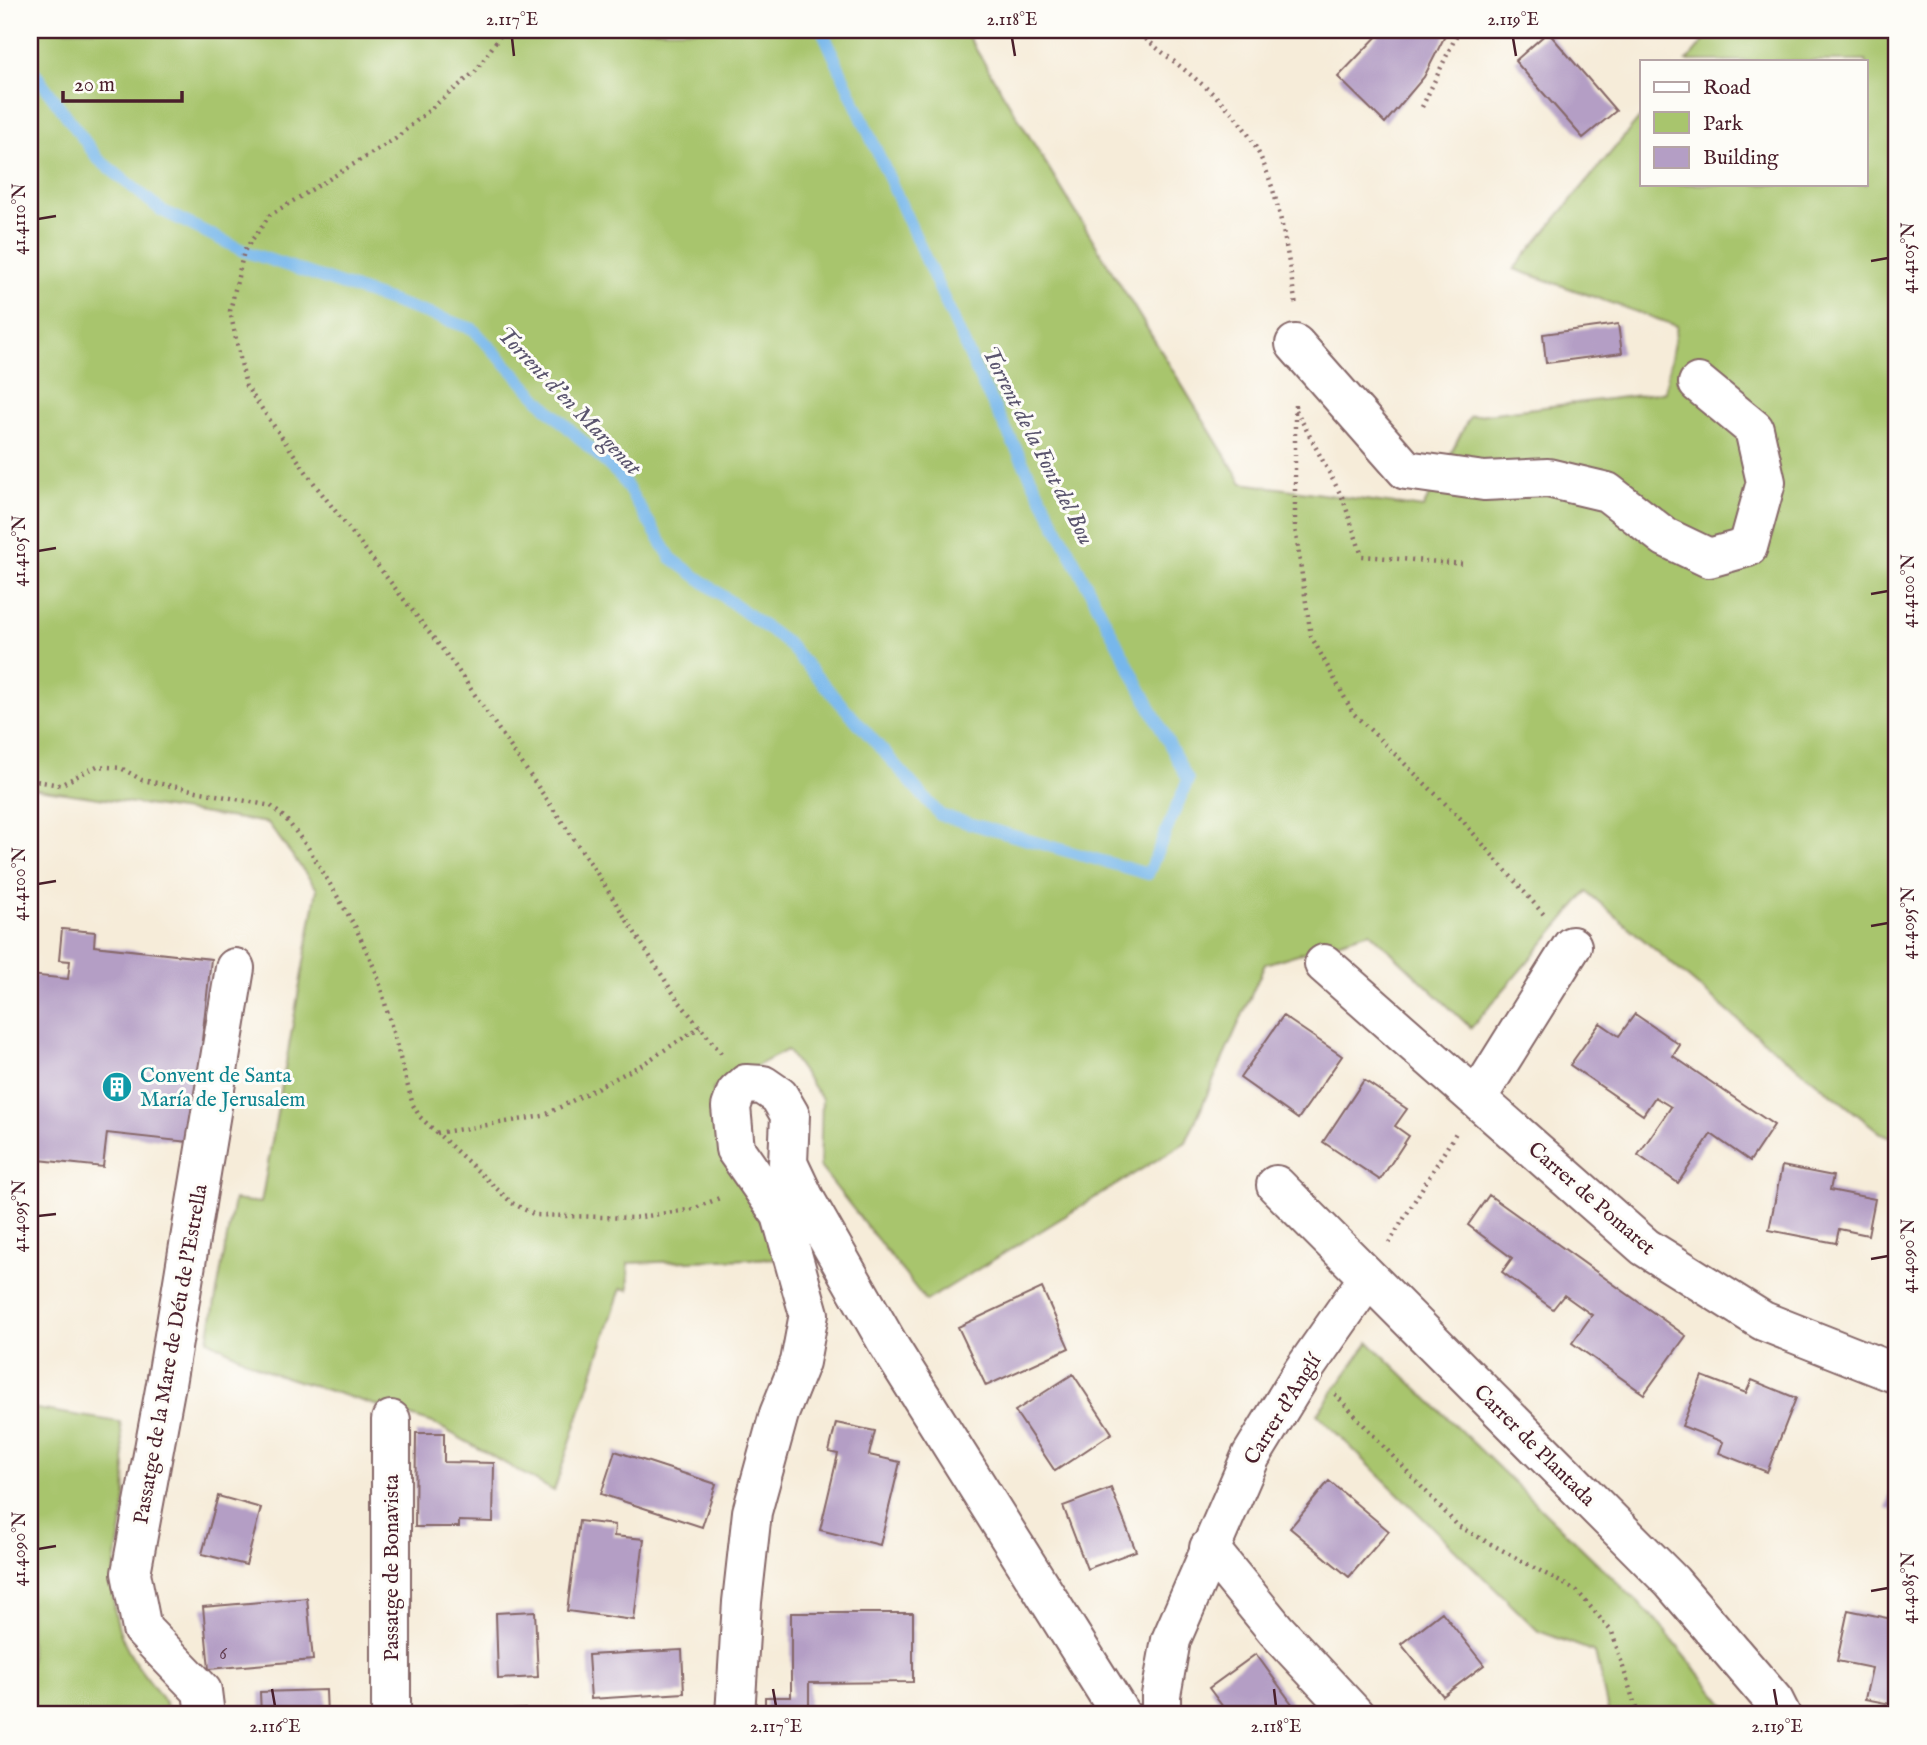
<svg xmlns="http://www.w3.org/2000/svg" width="1927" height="1745" font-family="'IM FELL English',serif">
<rect width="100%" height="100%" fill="#fdfcf7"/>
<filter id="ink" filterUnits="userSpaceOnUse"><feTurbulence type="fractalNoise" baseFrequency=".0143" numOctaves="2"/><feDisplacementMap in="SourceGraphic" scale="14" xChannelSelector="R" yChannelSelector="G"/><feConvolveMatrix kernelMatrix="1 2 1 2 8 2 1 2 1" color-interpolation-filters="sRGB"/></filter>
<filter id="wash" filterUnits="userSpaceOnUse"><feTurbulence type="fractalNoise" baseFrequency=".00686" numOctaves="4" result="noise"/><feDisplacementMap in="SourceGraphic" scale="28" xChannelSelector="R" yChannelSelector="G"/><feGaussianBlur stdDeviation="1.57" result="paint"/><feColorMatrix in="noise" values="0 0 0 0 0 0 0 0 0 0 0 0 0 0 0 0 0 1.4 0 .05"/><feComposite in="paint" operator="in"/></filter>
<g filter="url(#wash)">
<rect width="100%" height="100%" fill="#f6ecd9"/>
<!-- green -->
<path fill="#a8c56d" stroke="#79724c" stroke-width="2" d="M30,30H964L1242,483L1423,508L1470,416L1665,392L1677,326L1514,269L1642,115V184H1866V61H1687L1713,30H1897V1139L1881,1133L1744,1025L1587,892L1471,1028L1370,932L1265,964L1186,1142L926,1301L820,1167L822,1099L787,1050L713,1089L721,1147L781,1258L628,1263L629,1290L621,1288L554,1491L433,1423L269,1372L208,1340L234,1200L261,1203L317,889L268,823L30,788Z
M1369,1342L1656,1620L1733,1715H1609L1595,1652L1538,1631L1317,1414Z
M30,1408L120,1422C123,1448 127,1475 125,1502C120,1547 105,1584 119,1629C131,1667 157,1685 172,1715H30Z"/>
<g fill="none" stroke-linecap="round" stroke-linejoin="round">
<!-- stream -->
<path stroke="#77b7eb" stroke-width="12" d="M30,66L98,159L161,210L244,251L473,329L547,408L621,477L671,558L787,643L940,815L1148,874L1188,780L982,383L822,30"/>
</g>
<g id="blocks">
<!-- building -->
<path fill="#b49ec5" d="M1383,30H1448L1424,77L1385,123L1338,77Z
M1548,32L1616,111L1583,138L1515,61Z
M1618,324L1622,353L1546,363L1543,334Z
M62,929L95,932L94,946L211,959L202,1040H209L197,1143L107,1133L103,1167L30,1159V975L68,979L70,961L59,960Z
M1635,1014L1680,1045L1673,1056L1774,1125L1750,1161L1711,1134L1678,1183L1638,1155L1671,1107L1655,1097L1643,1115L1570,1065L1600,1023L1619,1036Z
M1283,1016L1342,1056L1298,1119L1240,1078Z
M1364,1080L1407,1109L1395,1126L1409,1136L1380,1180L1323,1142Z
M1782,1166L1833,1176L1830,1190L1875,1199L1868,1235L1839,1229L1836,1243L1769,1230Z
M1489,1195L1686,1336L1644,1394L1572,1343L1592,1315L1564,1295L1553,1309L1502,1272L1512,1258L1468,1225Z
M1042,1288L1069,1348L986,1386L958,1327Z
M1073,1374L1112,1433L1055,1471L1015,1411Z
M1702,1376L1746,1393L1752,1380L1796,1398L1767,1472L1719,1453L1723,1442L1682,1426Z
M836,1423L875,1431L869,1455L900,1462L880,1545L820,1530L838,1454L829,1452Z
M416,1433H444V1462L494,1463L493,1522L459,1521V1527H415Z
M615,1451L716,1484L702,1527L601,1494Z
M1897,1459V1511L1886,1509Z
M1329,1481L1389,1531L1349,1577L1290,1528Z
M1111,1488L1136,1551L1087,1569L1063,1506Z
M218,1496L261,1508L246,1565L202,1554Z
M579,1521L615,1525L614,1536L644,1539L634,1620L567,1611Z
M307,1598L313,1660L209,1669L203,1607Z
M1848,1610L1897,1620V1715L1889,1714L1891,1704L1865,1699L1872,1668L1837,1661Z
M535,1611L538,1677L498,1679L496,1613Z
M1442,1612L1484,1665L1443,1696L1401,1644Z
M791,1613H913V1682L809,1683V1715H765V1697H791Z
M682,1650L684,1693L591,1699L588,1655Z
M1256,1654L1300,1715H1229L1209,1688Z
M326,1690L327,1715H261L260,1692Z
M525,1709L526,1715H455V1713Z"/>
</g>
</g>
<g filter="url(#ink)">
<use href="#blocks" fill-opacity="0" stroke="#866768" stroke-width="2"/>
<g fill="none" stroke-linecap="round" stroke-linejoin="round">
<!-- minor casing -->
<g stroke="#866768" stroke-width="42">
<path id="minor" d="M1295,344L1406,470L1484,481L1548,478L1607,492L1665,537L1709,558L1748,547L1766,482L1754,429L1698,383
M1324,964L1645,1247L1763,1321L1897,1374
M1477,1098L1572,946
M1276,1185L1672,1582L1774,1701L1781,1715
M1209,1548L1276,1630L1355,1715
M205,1715L202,1691L142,1629L131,1573L166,1384L235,968
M391,1715V1420
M735,1715L742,1602L752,1512L779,1414L800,1362L809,1314L781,1215L735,1149L731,1107L736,1093L746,1084L763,1085L779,1096L790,1115L788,1163L805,1199L888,1344L1121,1715
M1161,1715V1695L1171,1640L1251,1456L1303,1371L1368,1278"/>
</g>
<!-- path -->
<path stroke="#866768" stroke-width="4.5" stroke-dasharray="2 5" stroke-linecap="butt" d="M504,30L476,71L395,139L270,215L244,251L230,311L246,386L316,486L453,663L593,867L677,999L721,1053
M1135,30C1165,56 1208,85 1233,114C1278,165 1285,242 1296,306
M1422,107L1459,30
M1295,405V528L1311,636L1353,713L1461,819L1546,917
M1296,410L1343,499L1362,556L1465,564
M30,780L60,785L97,766L121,768L142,780L271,806L286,819L309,849L355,926L377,974L413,1105L420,1117L512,1203L535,1215L634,1218L693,1209L722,1197
M437,1133L543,1116L643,1064L700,1027
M1389,1243L1457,1131
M1335,1394L1458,1526L1577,1591L1612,1632L1638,1715"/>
<!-- minor -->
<use href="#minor" stroke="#fff" stroke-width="38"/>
</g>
</g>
<!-- ticks -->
<path fill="none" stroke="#4a1f2b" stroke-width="2.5" d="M512,38L514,56M1012,38L1015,56M1513,38L1516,56M38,219L56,216M1871,261L1888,258M38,551L56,548M1871,594L1888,591M38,884L56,881M1871,926L1888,923M38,1216L56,1214M1871,1259L1888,1256M38,1549L56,1546M1871,1591L1888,1588M272,1689L275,1706M773,1689L776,1706M1274,1689L1276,1706M1774,1689L1777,1706"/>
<!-- icons -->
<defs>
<g id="building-disc" transform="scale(1.575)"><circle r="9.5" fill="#0f9aa8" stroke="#fdfcf7"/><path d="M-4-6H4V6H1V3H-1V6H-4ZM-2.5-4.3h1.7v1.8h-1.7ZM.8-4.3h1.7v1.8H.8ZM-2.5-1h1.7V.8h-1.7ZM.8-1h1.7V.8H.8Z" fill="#fff"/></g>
</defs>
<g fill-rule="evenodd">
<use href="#building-disc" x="117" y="1087"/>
</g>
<g text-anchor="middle" stroke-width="6" stroke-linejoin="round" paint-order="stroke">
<!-- number labels -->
<g font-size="18" fill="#643f52">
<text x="223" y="1659">6</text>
</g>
<!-- culture labels -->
<g font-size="21" fill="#0d838f" stroke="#fdfcf7" text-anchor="start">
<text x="140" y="1082">Convent de Santa<tspan x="140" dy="24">María de Jerusalem</tspan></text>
</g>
<!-- street labels -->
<g font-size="21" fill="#4a1f2b" stroke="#fdfcf7">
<text transform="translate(1592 1198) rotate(41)" y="7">Carrer de Pomaret</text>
<text transform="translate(170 1354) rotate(-80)" y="7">Passatge de la Mare de Déu de l'Estrella</text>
<text transform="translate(1282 1409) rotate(-58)" y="7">Carrer d'Anglí</text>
<text transform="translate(1535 1445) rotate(45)" y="7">Carrer de Plantada</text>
<text transform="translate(391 1568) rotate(-90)" y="7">Passatge de Bonavista</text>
</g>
<!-- water labels -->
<g font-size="23" font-style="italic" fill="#5a546e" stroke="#fdfcf7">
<text transform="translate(570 400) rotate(46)" y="8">Torrent d'en Margenat</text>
<text transform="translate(1039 445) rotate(63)" y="8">Torrent de la Font del Bou</text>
</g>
</g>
<!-- margin -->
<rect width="1927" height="1745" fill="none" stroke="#fdfcf7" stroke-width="77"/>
<!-- legend -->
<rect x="1640" y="60" width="228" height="126" fill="#fdfcf7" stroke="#b5a4a5" stroke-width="2"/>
<rect x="1654" y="82" width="35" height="10" fill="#ffffff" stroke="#b5a4a5" stroke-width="2"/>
<text x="1703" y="94" font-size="21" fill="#4a1f2b">Road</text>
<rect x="1654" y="112" width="35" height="21" fill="#a8c56d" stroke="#b5a4a5" stroke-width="2"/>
<text x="1703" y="130" font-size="21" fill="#4a1f2b">Park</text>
<rect x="1654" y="147" width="35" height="21" fill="#b49ec5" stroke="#b5a4a5" stroke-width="2"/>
<text x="1703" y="164" font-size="21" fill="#4a1f2b">Building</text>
<!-- scale -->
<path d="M63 91v10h119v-10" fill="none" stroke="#4a1f2b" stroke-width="3.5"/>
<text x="74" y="91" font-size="21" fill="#4a1f2b" stroke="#fdfcf7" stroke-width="5" paint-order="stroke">20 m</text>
<rect x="38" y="38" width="1850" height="1668" fill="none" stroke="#4a1f2b" stroke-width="2.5"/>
<g font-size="18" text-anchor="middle" fill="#4a1f2b">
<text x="512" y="25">2.117°E</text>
<text x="1012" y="25">2.118°E</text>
<text x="1513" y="25">2.119°E</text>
<text transform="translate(19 219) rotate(-90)" y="6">41.4110°N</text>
<text transform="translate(1908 258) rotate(-90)" y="6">41.4105°N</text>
<text transform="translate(19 551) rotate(-90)" y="6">41.4105°N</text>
<text transform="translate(1908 591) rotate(-90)" y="6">41.4100°N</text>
<text transform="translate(19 884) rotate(-90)" y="6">41.4100°N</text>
<text transform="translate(1908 923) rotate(-90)" y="6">41.4095°N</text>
<text transform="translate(19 1216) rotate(-90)" y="6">41.4095°N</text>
<text transform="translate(1908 1256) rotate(-90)" y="6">41.4090°N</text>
<text transform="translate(19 1549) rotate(-90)" y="6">41.4090°N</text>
<text transform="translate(1908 1588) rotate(-90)" y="6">41.4085°N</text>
<text x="275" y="1732">2.116°E</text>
<text x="776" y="1732">2.117°E</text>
<text x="1276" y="1732">2.118°E</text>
<text x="1777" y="1732">2.119°E</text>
</g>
</svg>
